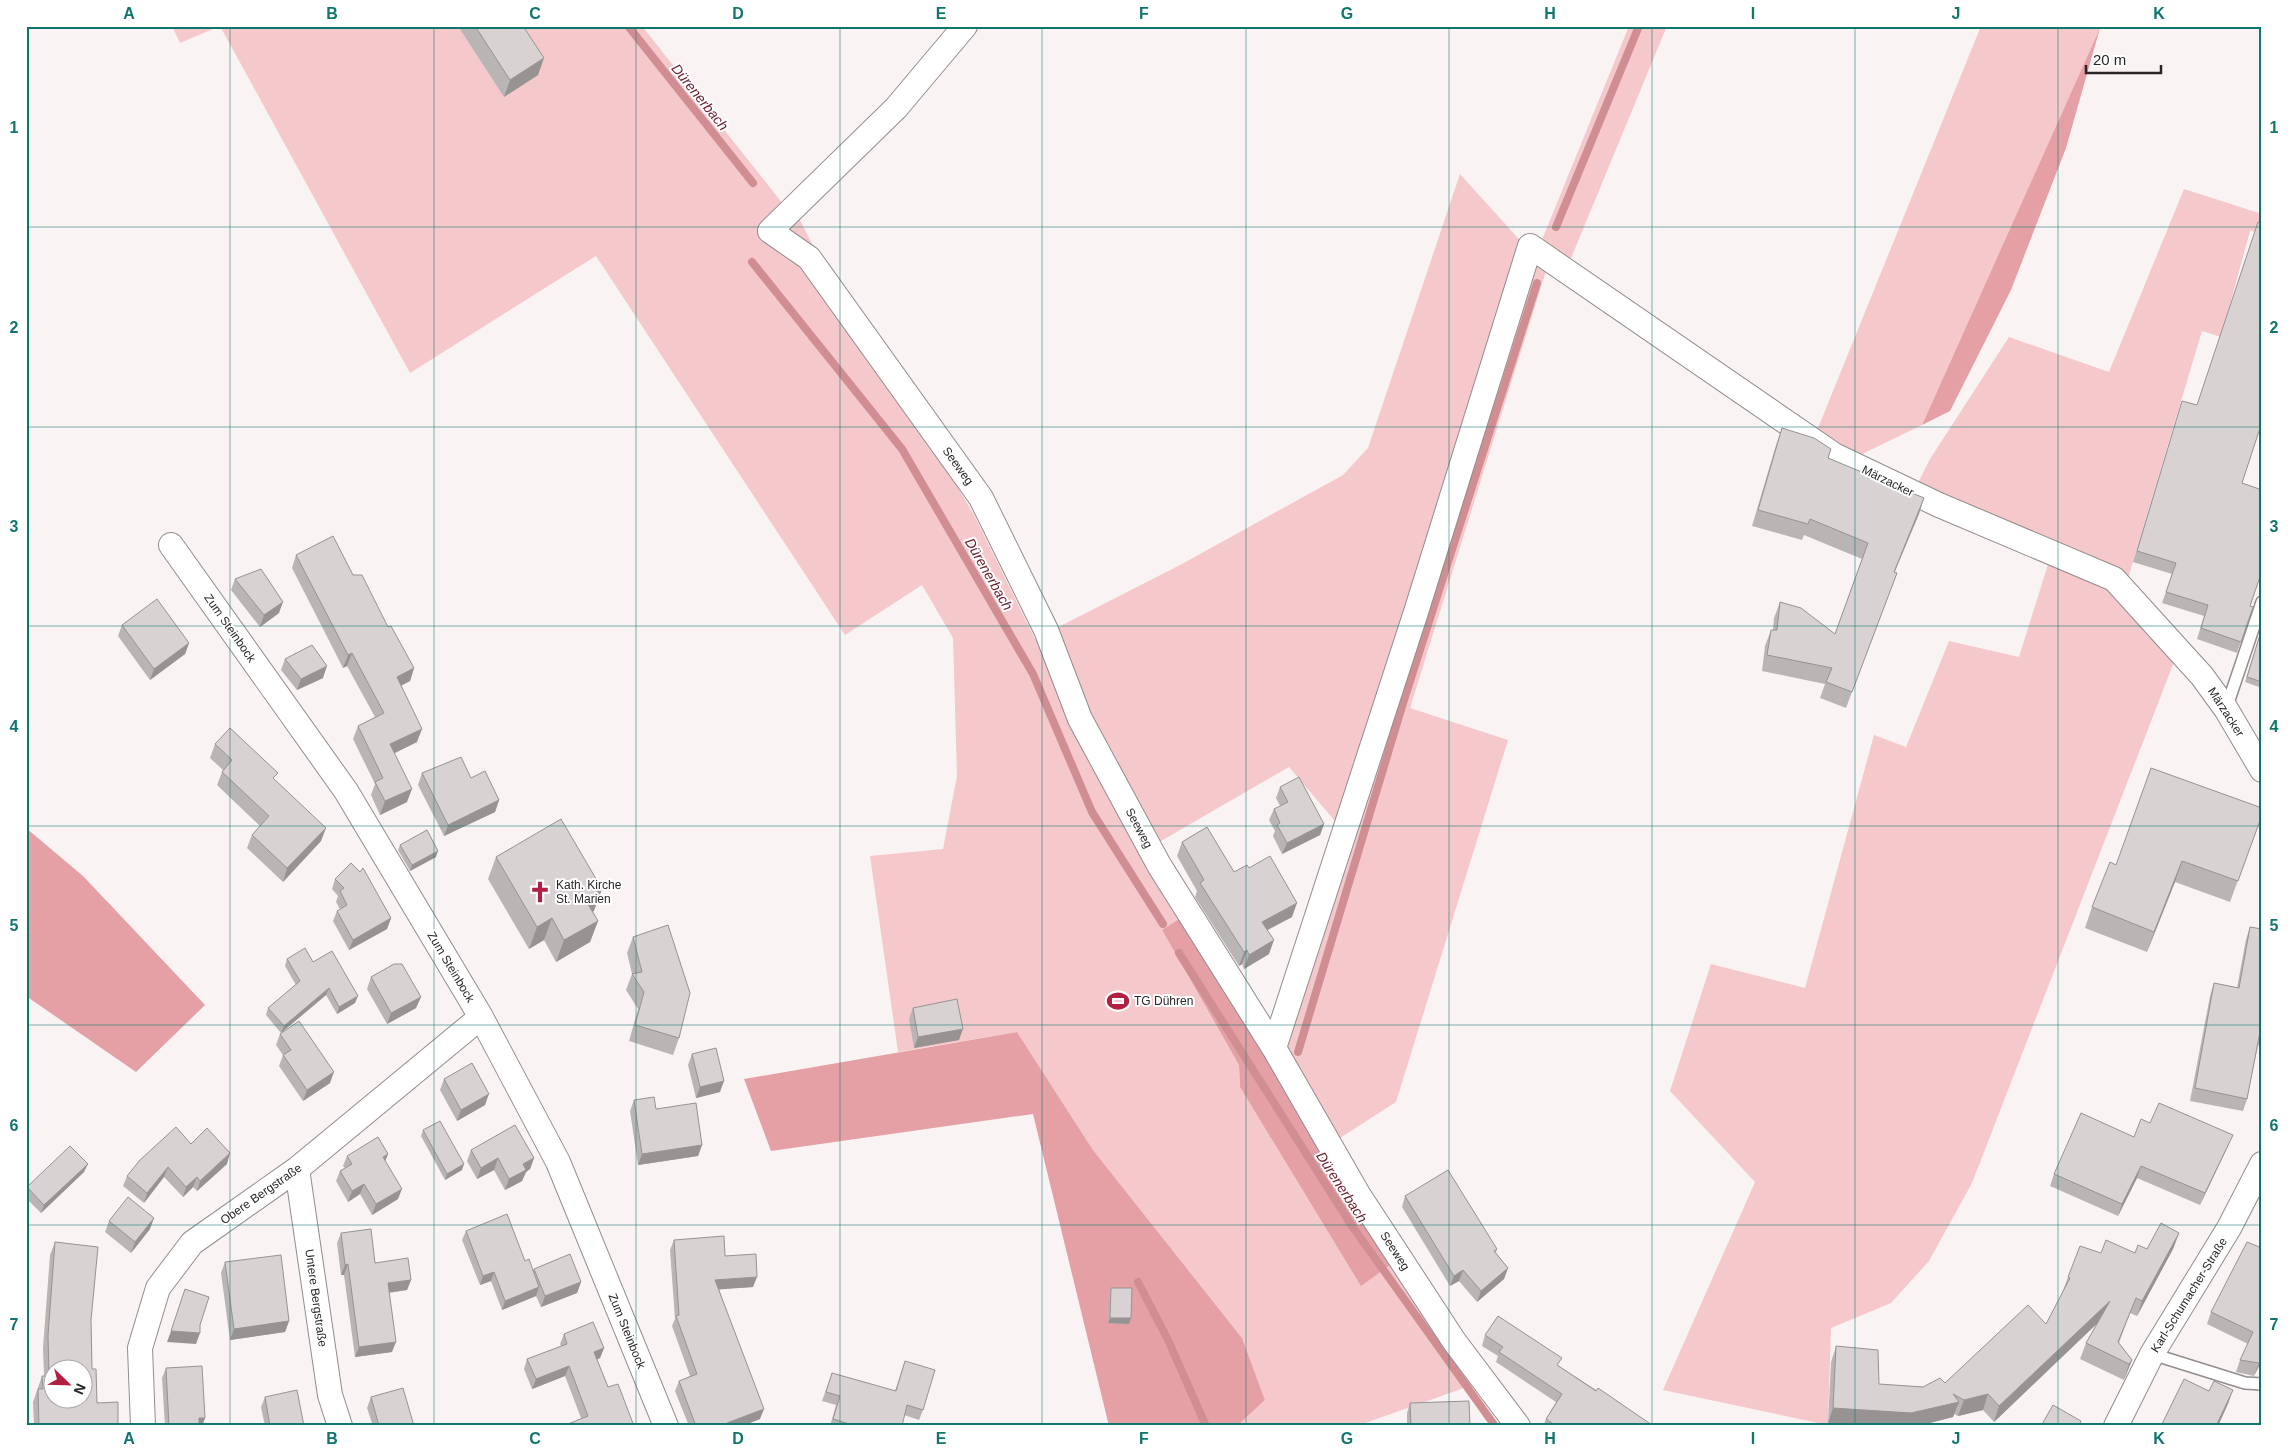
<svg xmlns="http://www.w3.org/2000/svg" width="2288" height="1452" font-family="Arial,sans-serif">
<rect width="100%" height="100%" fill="#faf3f3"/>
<!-- green -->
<path fill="#f5c8cb" d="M172,26H220L180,43Z
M220,26H642L783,204L800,220L819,258L973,513L1035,639L1182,564L1343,475L1368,448L1460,174L1535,257L1629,26H1667L1562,280L1546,271L1410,708L1508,740L1396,1102L1340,1138L1281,1042L1351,840L1289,767L1142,852L1182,917L1162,930L1239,1065L1240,1087L1361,1285L1405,1254L1478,1383L1357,1426H1237L1265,1400L1242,1338L1093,1150L1017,1032L898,1052L870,856L943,849L957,776L953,638L922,585L845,635L596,256L410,373Z
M1981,26H2101L1922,425L1854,458L1816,433Z
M2184,189L2262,214V232L2250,231L2221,337L2202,331L2126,585L2181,644L1972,1183L1929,1261L1891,1303L1831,1328L1828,1425L1663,1390L1755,1182L1670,1091L1711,964L1805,988L1874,735L1906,747L1949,641L2019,657L2055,542L1917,485L1930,459L2009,337L2109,372Z"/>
<!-- forest -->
<path fill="#e4a0a5" d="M2100,28L2066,148L2011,290L1950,411L1922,425Z
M26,828L83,876L205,1005L136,1072L26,996Z
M1182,917L1405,1254L1361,1286L1240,1087L1239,1065L1162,930Z
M1017,1032L1093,1150L1242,1338L1265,1400L1237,1426H1109L1033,1114L771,1151L744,1079Z"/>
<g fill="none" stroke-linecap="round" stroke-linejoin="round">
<!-- stream -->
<path stroke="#d08e92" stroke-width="8" d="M628,26L753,183
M1556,227L1639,26
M752,262L902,449L1033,674L1092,812L1163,924
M1179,953L1352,1226L1495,1426
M1298,1052L1403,703L1537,283
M1138,1282L1168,1340L1206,1426"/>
<!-- service casing -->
<g stroke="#938c8d" stroke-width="14">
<path id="service" d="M2226,709L2262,602
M2152,1354L2245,1383L2262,1384"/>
</g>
<!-- minor casing -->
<g stroke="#938c8d" stroke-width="26">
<path id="minor" d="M965,26L896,108L770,231L809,258L981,498L1046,630L1080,719L1159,865L1274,1048L1358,1194L1454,1341L1518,1426
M171,545L346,791L481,1017L558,1162L666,1426
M1274,1048L1416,612L1530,246L1834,455L1939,505L2114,579L2202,676L2226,709L2262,770
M297,1169L330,1395L340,1426
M143,1426L140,1348L158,1288L192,1243L297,1169L481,1017
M2116,1426L2152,1354L2229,1228L2262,1164"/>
</g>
<!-- service -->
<use href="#service" stroke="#fff" stroke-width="11"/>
<!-- minor -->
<use href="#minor" stroke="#fff" stroke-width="24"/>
</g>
<!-- wall -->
<path fill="#bab5b5" d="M458,26H523L538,75L504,97Z
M2262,223V428H2260L2242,483L2262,490V582L2258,581L2250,606L2253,607L2237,653L2197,639L2204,616L2162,603L2172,574L2133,562L2182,401L2197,405Z
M1782,428L1828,458L1924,498L1894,572L1897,573L1846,708L1820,698L1825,684L1762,671L1765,646L1771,630H1773L1774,618L1780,602L1835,634L1862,559L1804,535L1802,540L1752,526L1776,445Z
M296,555L353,575L414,668L410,681L401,686L417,742L394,753L407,802L380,815L371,795L375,784L353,739L358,726L375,717L347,666L343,668L292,568Z
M235,579L279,613L260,627L231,590Z
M122,625L189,643L185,654L150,680L118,636Z
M2262,627V688L2245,682Z
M285,659L323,678L297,690L281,670Z
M215,744L275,780L321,841L283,882L247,848L252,835L260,826L217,785L222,772L223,770L210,758Z
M422,773L471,778L499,800L495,812L444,836L418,785Z
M1280,787L1324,824L1320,835L1282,854L1273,836L1275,831L1269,820L1274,809L1280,806L1276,798Z
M2262,815L2230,902L2175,882L2147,952L2085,928L2092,907L2116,865Z
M1182,842L1234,872L1249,868L1292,917L1268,930L1269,954L1244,969L1242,964L1239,966L1195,897L1197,891L1177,856Z
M400,845L436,857L410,871L398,850Z
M496,857L594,911H592L598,921L590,942L556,962L544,940L529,949L488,879Z
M335,879L391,918L387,929L349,950L333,921L337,911L340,909L336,902L338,896L332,889Z
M2250,927L2262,929V1041L2260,1046L2258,1045L2247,1099L2243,1111L2190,1101L2210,996L2214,983L2237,988L2246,939Z
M633,937L679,1038L673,1055L629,1041L638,1009L626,990L632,974L627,953Z
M287,959L313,962L355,1003L337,1014L326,995L281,1033L266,1015L268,1008L296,985L285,966Z
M371,977L421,997L416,1008L387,1024L367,989Z
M913,1008L959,1040L914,1048L909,1019Z
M280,1034L330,1083L303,1101L279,1066L283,1055L276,1045Z
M692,1054L720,1092L696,1098L688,1065Z
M444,1079L485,1105L457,1121L440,1090Z
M634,1100L656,1109L702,1145L698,1156L638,1165L630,1111Z
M2150,1123L2228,1146L2200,1205L2137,1178L2118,1216L2050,1186L2054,1174L2134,1137Z
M423,1130L462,1170L445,1180L421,1136Z
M191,1144L227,1164L197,1191L193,1187L183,1197L164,1177L144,1203L123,1186L127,1176Z
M471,1150L534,1158L530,1169L526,1172L522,1181L505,1190L494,1170L477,1179L467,1161Z
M388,1154L385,1161L398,1199L372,1215L360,1194L348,1202L336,1181L340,1171L345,1168L343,1166L347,1156Z
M84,1172L41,1213L26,1198V1189L27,1187Z
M1405,1196L1497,1249L1496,1253L1508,1268L1504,1279L1477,1302L1459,1281L1450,1286L1402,1207Z
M109,1221L150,1229L131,1253L105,1232Z
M466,1231L525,1261L533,1270L534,1269L581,1282L577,1293L541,1307L536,1296L502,1310L491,1281L480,1285L462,1240Z
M341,1233L375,1263L411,1280L407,1290L389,1293L392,1352L355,1357L344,1275H341L337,1243Z
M2179,1233L2173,1249L2137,1316L2130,1313L2119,1343L2132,1360L2124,1380L2080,1359L2086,1343L2097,1323L1994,1422L1983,1410L1958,1416L1954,1414L1953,1417L1918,1426H1862L1828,1423L1831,1362L1836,1346L1879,1384L1923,1387L1945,1383L2046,1324L2063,1293H2062L2068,1277L2101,1253H2135L2147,1249Z
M674,1240L725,1256L753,1287L719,1289L760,1419L742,1426H689L675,1391L679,1381L690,1376L672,1326L675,1319L670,1250Z
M55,1242L91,1320L92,1369L97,1403L118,1426H34L33,1402L42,1376H44L43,1348L50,1255Z
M2262,1248V1360L2254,1376L2236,1372L2240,1360L2248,1344L2207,1324L2211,1312Z
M225,1262L289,1321L285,1332L230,1340L221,1273Z
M1111,1288L1129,1324L1108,1323L1109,1293Z
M564,1334L604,1348L600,1358L597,1360L608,1387L634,1426L581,1418L565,1376L532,1389L524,1369L527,1359L561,1346L560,1344Z
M1485,1335L1559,1366L1652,1426H1543L1546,1419L1556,1402L1496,1362L1498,1356L1482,1346Z
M905,1361L923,1410L919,1420L904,1415L902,1426H830L836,1405L822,1401L832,1373L895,1391Z
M166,1368L205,1418L202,1426H165L162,1378Z
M265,1397L304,1426H265L261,1407Z
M371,1397L414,1426H373L367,1408Z
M1410,1403L1470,1426H1407V1413Z"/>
<!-- shaded-wall -->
<path fill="#979393" d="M544,58L538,75L504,97L510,80Z
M1924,498L1919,514L1888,588L1894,572Z
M283,602L279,613L260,627L264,615Z
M189,643L185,654L150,680L154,669Z
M352,653L347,666L343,668L348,655Z
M327,666L323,678L297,690L301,679Z
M414,668L410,681L392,690L397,677Z
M422,729L417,742L385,758L390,744Z
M412,789L407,802L380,815L385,801Z
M499,800L495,812L444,836L448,825Z
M1324,824L1320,835L1282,854L1287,843Z
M326,828L321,841L283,882L287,868Z
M438,851L436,857L410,871L412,865Z
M2182,861L2175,882L2147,952L2154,932Z
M602,889L594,911L577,921L585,899Z
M1297,903L1292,917L1257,935L1262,922Z
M391,918L387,929L349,950L353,940Z
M552,918L544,940L529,949L537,927Z
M598,921L590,942L556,962L564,940Z
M1274,940L1269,954L1244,969L1249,955Z
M1247,950L1242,964L1239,966L1244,952Z
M329,988L326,995L281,1033L284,1026Z
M358,996L355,1003L337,1014L339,1007Z
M421,997L416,1008L387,1024L391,1013Z
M963,1029L959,1040L914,1048L918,1037Z
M334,1072L330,1083L303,1101L307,1090Z
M724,1081L720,1092L696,1098L700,1087Z
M489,1094L485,1105L457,1121L461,1110Z
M2233,1135L2228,1146L2200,1205L2205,1193Z
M702,1145L698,1156L638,1165L642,1154Z
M230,1153L227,1164L197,1191L200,1181Z
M388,1154L384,1164L383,1157Z
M498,1158L494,1170L477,1179L481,1168Z
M534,1158L530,1169L526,1172L522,1181L505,1190L509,1179L523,1164Z
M88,1164L84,1172L41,1213L44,1205Z
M464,1164L462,1170L445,1180L447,1174Z
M2141,1166L2137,1178L2118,1216L2122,1204Z
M168,1167L164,1177L144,1203L147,1193Z
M197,1177L193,1187L183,1197L186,1187Z
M364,1184L360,1194L348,1202L352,1191Z
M402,1189L398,1199L372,1215L376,1204Z
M154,1218L150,1229L131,1253L135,1242Z
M2179,1233L2173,1249L2137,1316L2142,1301Z
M348,1264L344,1275H341L345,1265Z
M1508,1268L1504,1279L1477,1302L1481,1291Z
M1463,1270L1459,1281L1450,1286L1454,1276Z
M494,1272L491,1281L480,1285L483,1276Z
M757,1277L753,1287L712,1290L715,1280Z
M411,1280L407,1290L384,1293L388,1283Z
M581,1282L577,1293L541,1307L545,1296Z
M539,1287L536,1296L502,1310L505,1301Z
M2110,1301L2104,1317L1994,1422L1999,1406Z
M1110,1318H1131L1129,1324L1108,1323Z
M289,1321L285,1332L230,1340L234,1329Z
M171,1331L200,1333L196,1344L167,1342Z
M396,1342L392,1352L355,1357L359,1347Z
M604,1348L600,1358L590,1362L594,1352Z
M2262,1357V1360L2254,1376L2259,1363Z
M2132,1360L2124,1380L2129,1364Z
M569,1366L565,1376L532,1389L536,1379Z
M2233,1390L2228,1404L2218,1426H2216Z
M1988,1394L1983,1410L1958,1416L1964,1400Z
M1959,1402L1953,1417L1918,1426H1862L1828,1423L1833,1408Z
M764,1409L760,1419L742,1426H726L727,1423Z
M199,1418H205L202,1426H196Z"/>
<!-- building -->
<path fill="#d8d2d2" stroke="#979393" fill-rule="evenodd" d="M475,26H523L544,58L510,80Z
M2258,222L2262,223V422L2242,483L2262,490V571L2250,606L2253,607L2241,642L2201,628L2208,605L2166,592L2176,563L2137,551L2182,401L2197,405Z
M1782,428L1814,438L1831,449L1828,458L1924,498L1894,572L1897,573L1852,692L1826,682L1832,668L1767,655L1771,630H1777L1780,602L1801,608L1835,634L1868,543L1810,519L1808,524L1758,510Z
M333,536L353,575H362L388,627L391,626L414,668L397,677L422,729L390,744L412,789L385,801L375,782L383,778L358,726L384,713L352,653L348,655L296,555Z
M261,569L283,602L264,615L235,579Z
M157,599L189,643L154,669L122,625Z
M2262,628V682L2247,677Z
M312,645L327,666L301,679L285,659Z
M230,728L278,773L273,778L326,828L287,868L252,835L269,816L222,772L232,760L215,744Z
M461,757L471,778L485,771L499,800L448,825L422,773Z
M2151,768L2262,808V815L2238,881L2182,861L2154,932L2092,907L2110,862L2116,865Z
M1299,777L1324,824L1287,843L1277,825L1280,823L1274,809L1288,802L1280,787Z
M561,819L602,889L585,899L598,921L564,940L552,918L537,927L496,857Z
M1207,827L1234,872L1247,865L1249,868L1270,856L1297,903L1262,922L1274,940L1249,955L1247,950L1244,952L1200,883L1204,880L1182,842Z
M427,830L438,851L412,865L400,845Z
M351,863L360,872L363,868L391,918L353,940L337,911L347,905L340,891L344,888L335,879Z
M668,925L690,993L679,1038L635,1025L644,992L632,974L642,972L633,937Z
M2250,927L2262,929V1033L2260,1032L2247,1099L2195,1088L2214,983L2239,988Z
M305,948L313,962L332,951L358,996L339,1007L329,988L284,1026L268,1008L300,981L287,959Z
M394,964H402L421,997L391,1013L371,977Z
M957,999L963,1029L918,1037L913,1008Z
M299,1021L334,1072L307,1090L283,1055L291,1050L280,1034Z
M716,1048L724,1081L700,1087L692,1054Z
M472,1063L489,1094L461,1110L444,1079Z
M654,1097L656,1109L696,1103L702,1145L642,1154L634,1100Z
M2159,1103L2233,1135L2205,1193L2141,1166L2122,1204L2054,1174L2081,1113L2134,1137L2141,1119L2150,1123Z
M440,1121L464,1164L447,1174L423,1130Z
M515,1125L534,1158L523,1164L526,1170L509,1179L498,1158L481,1168L471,1150Z
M176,1127L191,1144L207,1128L230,1153L200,1181L197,1177L186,1187L168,1167L147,1193L127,1176L140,1160Z
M378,1137L388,1154L383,1157L402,1189L376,1204L364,1184L352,1191L340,1171L352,1164L347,1156Z
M70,1146L88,1164L44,1205L27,1187Z
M1448,1170L1497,1249L1494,1251L1508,1268L1481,1291L1463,1270L1454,1276L1405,1196Z
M128,1197L154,1218L135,1242L109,1221Z
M507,1214L525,1261L529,1259L539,1287L505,1301L494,1272L483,1276L466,1231Z
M2161,1223L2179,1233L2142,1301L2136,1298L2118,1342L2132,1360L2129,1364L2086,1343L2110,1301L1999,1406L1988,1394L1964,1400L1953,1394L1959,1402L1911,1413L1833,1408L1836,1346L1878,1350L1879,1384L1923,1387L1940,1378L1945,1383L2028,1305L2046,1324L2070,1278L2068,1277L2080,1246L2101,1253L2106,1240L2135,1253L2138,1245L2147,1249Z
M371,1229L375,1263L408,1258L411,1280L388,1283L396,1342L359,1347L348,1264L345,1265L341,1233Z
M724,1236L725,1256L756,1254L757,1277L715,1280L764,1409L727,1423L728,1426H696L679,1381L697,1374L676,1316L679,1315L674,1240Z
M55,1242L98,1247L91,1320L92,1369H96L97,1403L118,1402V1426H39L38,1389H43L42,1376H49L48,1335ZM52,1370H82V1400H52Z
M2247,1242L2262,1248V1357L2259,1363L2240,1360L2253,1332L2211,1312Z
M570,1254L581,1282L545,1296L534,1269Z
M281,1255L289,1321L234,1329L225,1262Z
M1111,1288H1132L1131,1318H1110Z
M185,1289L209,1297L200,1325V1333L171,1331Z
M1498,1316L1562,1358L1557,1365L1596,1391L1598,1388L1652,1425V1426H1556L1546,1419L1562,1394L1499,1352L1503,1347L1485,1335Z
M593,1322L604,1348L594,1352L608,1387L618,1384L634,1426H563L588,1416L569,1366L536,1379L527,1359L567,1344L564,1334Z
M905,1361L935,1370L923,1410L907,1405L902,1426H856L833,1419L840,1396L826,1392L832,1373L896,1391Z
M202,1366L205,1418H199V1426H169L166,1368Z
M2184,1379L2209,1391L2214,1381L2233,1390L2216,1426H2161Z
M403,1388L414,1426H379L371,1397Z
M297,1390L304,1426H270L265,1397Z
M1469,1401L1470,1426H1411L1410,1403Z
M2053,1405L2081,1421L2079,1426H2041Z"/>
<!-- grid -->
<path fill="none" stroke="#0f766e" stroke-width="1" stroke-opacity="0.55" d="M230,26V1426M434,26V1426M636,26V1426M840,26V1426M1042,26V1426M1246,26V1426M1449,26V1426M1652,26V1426M1855,26V1426M2058,26V1426M26,227H2262M26,427H2262M26,626H2262M26,826H2262M26,1025H2262M26,1225H2262"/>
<!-- icons -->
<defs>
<g id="church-bare" transform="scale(1.725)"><path d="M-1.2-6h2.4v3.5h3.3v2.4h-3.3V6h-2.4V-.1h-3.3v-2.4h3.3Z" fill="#b21f41" stroke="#fff" stroke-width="2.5" paint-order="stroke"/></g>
<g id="stadium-bare" transform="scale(1.725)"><path d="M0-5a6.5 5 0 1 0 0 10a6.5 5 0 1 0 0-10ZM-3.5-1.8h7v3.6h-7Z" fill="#b21f41" stroke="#fff" stroke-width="2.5" paint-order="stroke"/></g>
</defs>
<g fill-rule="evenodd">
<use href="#church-bare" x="540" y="892"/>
<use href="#stadium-bare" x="1118" y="1001"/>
</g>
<g text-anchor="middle" stroke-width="4" stroke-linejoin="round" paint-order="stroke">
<!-- street labels -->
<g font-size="12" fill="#282526" stroke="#fff">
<text transform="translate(958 466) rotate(54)" y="4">Seeweg</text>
<text transform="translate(1888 481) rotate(26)" y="4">Märzacker</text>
<text transform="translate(230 628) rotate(55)" y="4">Zum Steinbock</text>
<text transform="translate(2226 712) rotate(57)" y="4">Märzacker</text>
<text transform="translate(1139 828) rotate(62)" y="4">Seeweg</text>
<text transform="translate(451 967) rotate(59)" y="4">Zum Steinbock</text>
<text transform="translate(261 1194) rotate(-35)" y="4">Obere Bergstraße</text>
<text transform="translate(1395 1251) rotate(57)" y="4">Seeweg</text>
<text transform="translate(2189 1295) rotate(-58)" y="4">Karl-Schumacher-Straße</text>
<text transform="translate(316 1298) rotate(82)" y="4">Untere Bergstraße</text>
<text transform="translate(627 1331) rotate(68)" y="4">Zum Steinbock</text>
</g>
<!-- poi labels -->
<g font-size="12" fill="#282526" stroke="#fff" text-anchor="start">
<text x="556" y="889">Kath. Kirche<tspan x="556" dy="14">St. Marien</tspan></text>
<text x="1134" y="1005">TG Dühren</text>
</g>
<!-- water labels -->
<g font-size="14" font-style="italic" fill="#691a29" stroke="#fff">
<text transform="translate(700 97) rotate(51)" y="5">Dürenerbach</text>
<text transform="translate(989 574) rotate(60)" y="5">Dürenerbach</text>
<text transform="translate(1342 1187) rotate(57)" y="5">Dürenerbach</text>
</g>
</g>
<!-- border -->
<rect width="2288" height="1452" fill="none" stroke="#ffffff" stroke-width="55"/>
<!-- north arrow -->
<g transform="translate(68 1384) rotate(113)"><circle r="24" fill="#ffffff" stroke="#a9a8a8"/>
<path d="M0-4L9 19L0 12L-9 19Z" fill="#b21f41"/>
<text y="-8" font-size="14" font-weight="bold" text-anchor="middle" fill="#282526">N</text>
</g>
<!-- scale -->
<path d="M2086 65v8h75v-8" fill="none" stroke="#282526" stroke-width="2.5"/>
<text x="2093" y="65" font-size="15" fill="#282526" stroke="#ffffff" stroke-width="4" paint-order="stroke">20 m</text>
<rect x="28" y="28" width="2232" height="1396" fill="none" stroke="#0f766e" stroke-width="2"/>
<g font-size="16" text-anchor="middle" font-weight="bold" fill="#0f766e">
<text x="129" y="19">A</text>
<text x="332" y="19">B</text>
<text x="535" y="19">C</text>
<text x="738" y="19">D</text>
<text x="941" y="19">E</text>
<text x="1144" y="19">F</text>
<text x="1347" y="19">G</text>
<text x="1550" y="19">H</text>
<text x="1753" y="19">I</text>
<text x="1956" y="19">J</text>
<text x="2159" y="19">K</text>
<text x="14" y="133">1</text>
<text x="2274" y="133">1</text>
<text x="14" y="333">2</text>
<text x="2274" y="333">2</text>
<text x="14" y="532">3</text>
<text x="2274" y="532">3</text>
<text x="14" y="732">4</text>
<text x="2274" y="732">4</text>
<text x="14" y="931">5</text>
<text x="2274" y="931">5</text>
<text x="14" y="1131">6</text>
<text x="2274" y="1131">6</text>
<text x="14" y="1330">7</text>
<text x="2274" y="1330">7</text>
<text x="129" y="1444">A</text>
<text x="332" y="1444">B</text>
<text x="535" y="1444">C</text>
<text x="738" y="1444">D</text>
<text x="941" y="1444">E</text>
<text x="1144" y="1444">F</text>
<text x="1347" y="1444">G</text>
<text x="1550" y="1444">H</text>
<text x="1753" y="1444">I</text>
<text x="1956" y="1444">J</text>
<text x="2159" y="1444">K</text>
</g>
</svg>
